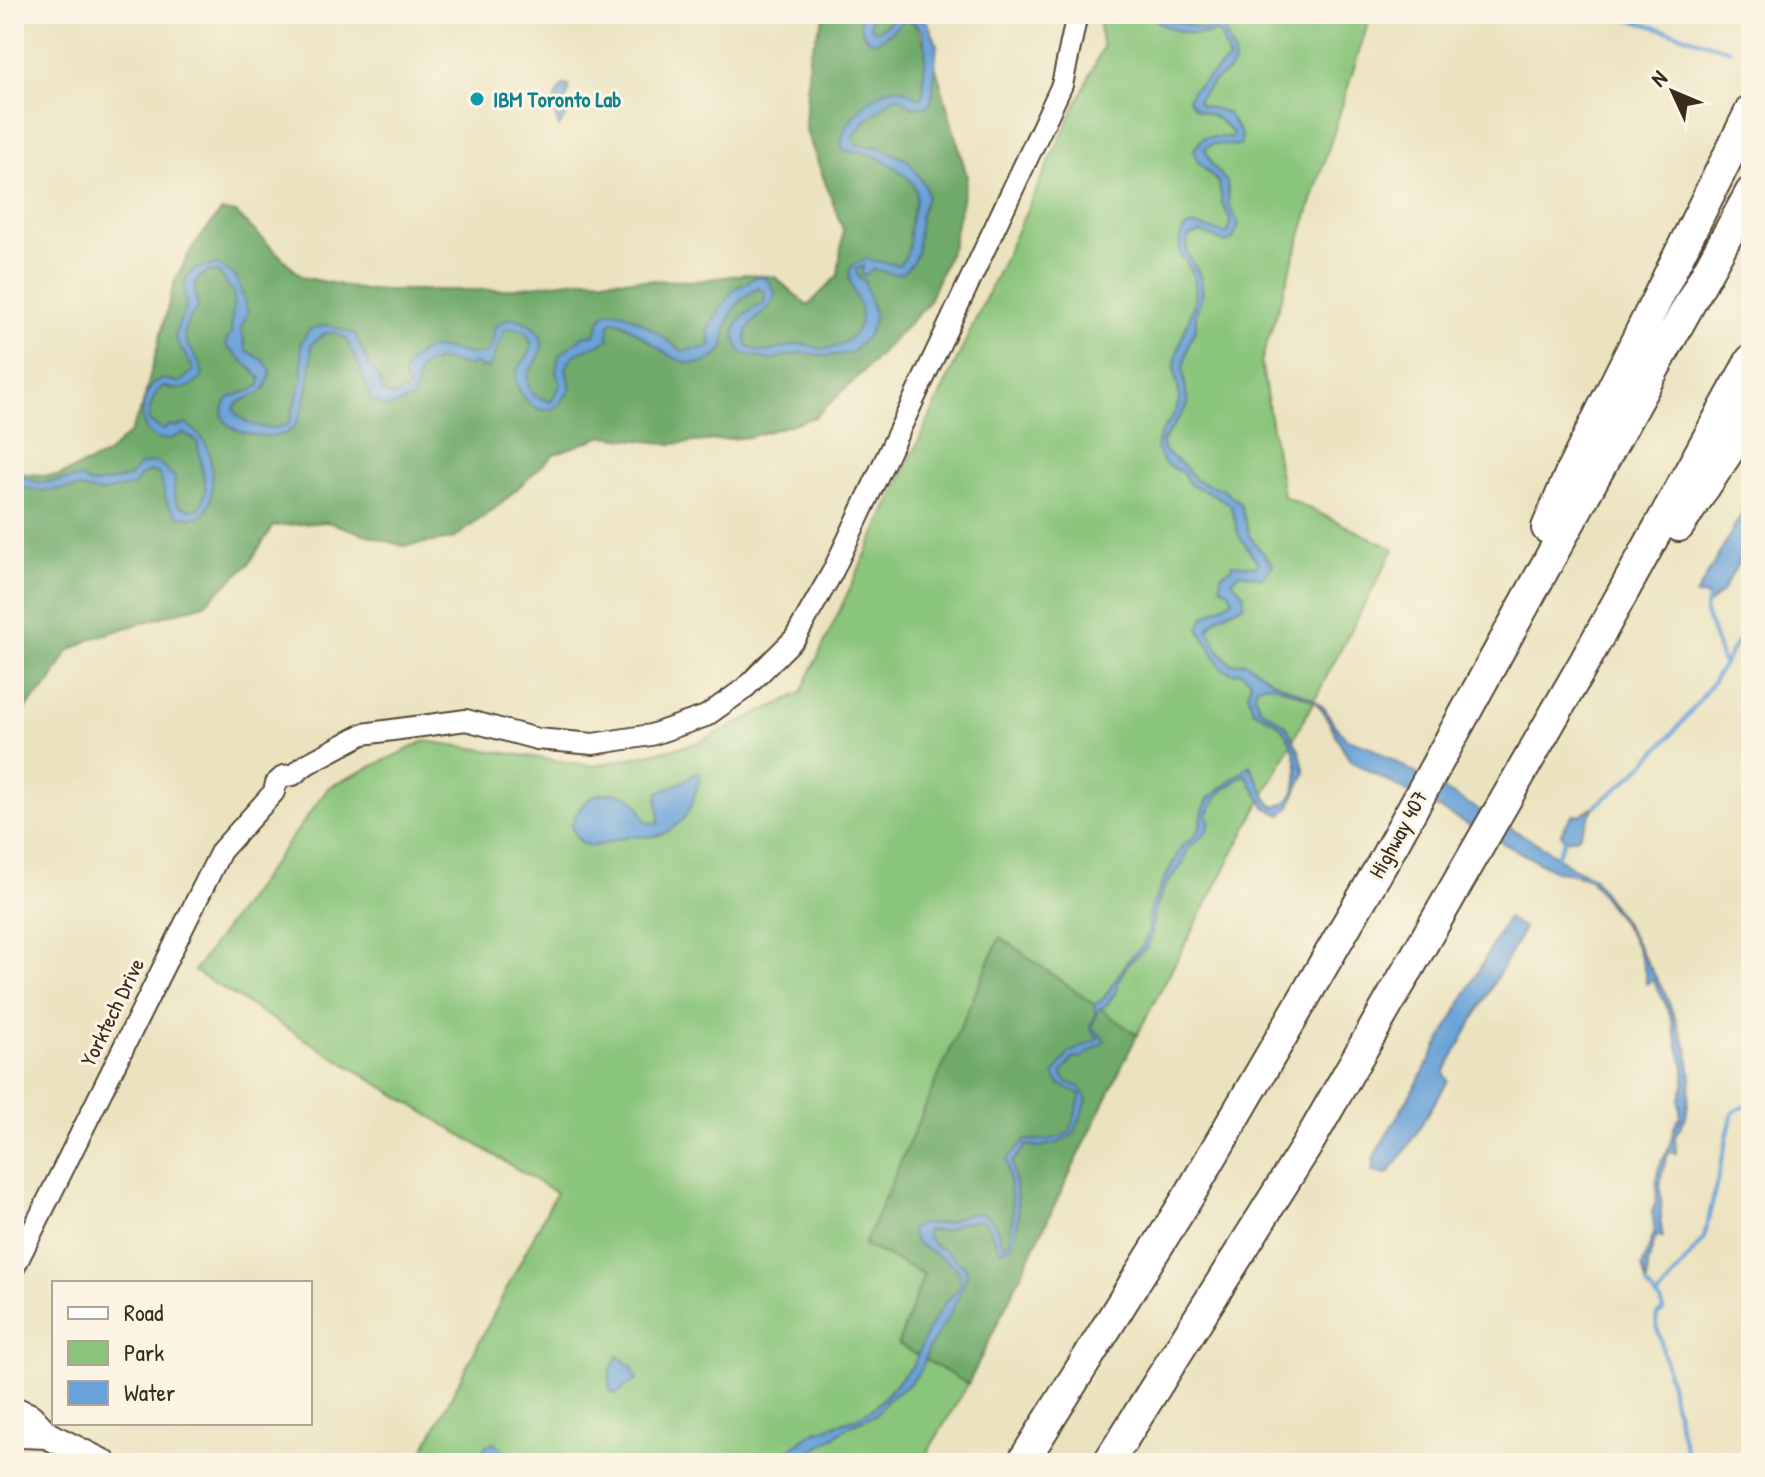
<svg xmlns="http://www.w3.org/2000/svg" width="1765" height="1477" font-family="'Patrick Hand',sans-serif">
<rect width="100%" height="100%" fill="#fcf5e5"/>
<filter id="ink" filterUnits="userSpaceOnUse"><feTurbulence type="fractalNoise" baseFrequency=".0125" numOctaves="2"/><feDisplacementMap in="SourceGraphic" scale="16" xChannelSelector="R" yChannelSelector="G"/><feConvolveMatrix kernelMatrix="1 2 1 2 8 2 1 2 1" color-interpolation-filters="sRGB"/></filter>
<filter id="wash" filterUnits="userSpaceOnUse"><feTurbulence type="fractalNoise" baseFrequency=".006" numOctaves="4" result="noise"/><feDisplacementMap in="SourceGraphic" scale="32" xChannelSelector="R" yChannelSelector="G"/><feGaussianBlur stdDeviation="1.8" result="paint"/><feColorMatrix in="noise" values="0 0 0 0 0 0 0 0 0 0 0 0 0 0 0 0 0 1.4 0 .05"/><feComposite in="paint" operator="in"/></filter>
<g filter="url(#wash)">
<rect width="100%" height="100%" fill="#ebe3c0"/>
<!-- green -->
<path fill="#8ac57b" stroke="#62784c" stroke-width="2" d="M1097,14H1371L1261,362L1283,496L1394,549L1137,1035L1000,938L864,1245L924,1274L898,1344L968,1384L921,1463H417L556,1193L194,971L329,787L425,741L594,766L697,743L801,693L1103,47Z"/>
<!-- forest -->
<path fill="#6faa6b" stroke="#556a44" stroke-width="2" d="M825,14H905L916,26L936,68L967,176L952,247L927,305L857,378L815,417L750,437L672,444L603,436L554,454L502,503L453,539L403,546L327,522L273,526L249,564L204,604L93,638L68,651L50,683L20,714L14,715V473L58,476L106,455L130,433L142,407L174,283L192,248L221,211L236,213L302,277L364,290H500L586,279L696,281L745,274L775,277L808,306L838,275L843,230L805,128L809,55Z
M1000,937L1137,1035L968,1384L898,1344L924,1274L864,1245Z"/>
<!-- water -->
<path fill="#68a2d8" stroke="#52667b" stroke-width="2" d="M861,14H872L870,25L874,30H880L899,14H917L928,23L937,44L932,100L928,106L913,107L899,97L893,98L863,123L853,138L858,145L880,147L909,161L925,186L927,196L920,216L917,253L913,262L902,273L894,274L873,269L865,275L862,274L863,266L856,270L859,278L864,280L875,316L869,334L852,353L829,356L801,353L769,360L742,353C724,327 742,314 764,303L765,294L759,288C734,300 725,320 724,348C688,392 647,330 614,320L609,325L608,340C596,348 580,347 570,360C558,377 581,380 564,398C559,403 562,403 556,407C537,419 513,393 516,374C518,363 530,358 531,348C532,341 528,337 525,331L507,328L504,331L490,367L480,368L477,364C454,370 448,350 420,368L413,399L387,408L370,399L366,382L346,338L335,333H325L311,345C313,365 306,419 289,432C277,442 202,435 228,399C232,393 249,395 260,385L261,379C252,368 238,357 227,347V339L231,334L234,294L219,273L209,271C191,280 194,291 198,308C167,343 199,345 203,376C194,388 177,393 163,386C153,393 151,406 148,418L151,423L164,430L169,425L176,427L186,424C193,429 200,434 205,442C213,455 217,505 202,515C193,520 187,516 178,516L167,503L159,474L150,471L140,476L135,485L101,493L78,488L42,491L14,486V474L40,483L81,478L90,484H96L129,477L140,465L154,462L163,466L175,478L174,493L178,505L191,510L200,508L206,490L197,441L183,433C145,457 130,412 154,383L164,379L179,383L194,370L175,338L179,322L186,311C185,295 178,271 203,267C207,266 211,266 216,264L236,276L248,312L241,328L246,350L264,361L271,370C264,405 252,389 234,407C237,427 277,433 289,423L302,379L301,342L309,330L326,325L355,334L368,364L379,379L383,392L394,397L409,389C407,385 404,381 404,377C402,364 424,348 435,348C454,347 464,358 487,353L493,341L494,328C495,327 504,321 505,320C521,314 544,330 542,347C540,369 518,367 533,395L551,402L561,384L556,373L559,356L583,336L595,334C599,326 599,316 608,312C627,305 667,342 683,351L708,347L711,345L708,329L733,290L756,277H764C800,309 737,313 747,345C764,360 781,345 800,344C809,343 816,349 824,349C838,349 854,338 859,325C868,302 843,288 851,267L865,259L899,265C914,250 907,242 910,224C911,213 917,204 916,193C914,175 878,156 862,152C856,151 850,152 843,150C832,131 876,88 895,88C904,88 912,94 919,98L922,97C925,88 923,80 924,70C926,52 930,23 905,20C897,25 892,32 884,37C867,50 858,29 861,14Z
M1151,14H1160L1165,18L1205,30L1212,25L1224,29L1234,55V64L1228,72L1214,81L1198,100L1201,105L1227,112L1242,136L1240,146L1213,144L1205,148L1212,165L1227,182L1229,206L1239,224L1233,239L1226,243L1201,232L1188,237L1187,253L1200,275L1203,292L1196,313V329L1190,341L1183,368L1188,405L1162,442L1164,450L1187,469L1195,480L1222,489L1240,503L1250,537L1273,565L1262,578L1241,573L1231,580L1244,594V605L1218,617L1208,629L1220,652L1231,664L1245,662L1273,681L1312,698L1325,709L1335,726L1347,739L1368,746L1547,849L1573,868L1592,876L1624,922L1665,993L1688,1051L1691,1079L1686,1117L1675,1136L1676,1153L1669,1152C1662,1169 1659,1180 1661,1197C1662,1212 1659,1222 1663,1237L1656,1236L1655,1239L1648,1264L1647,1286L1642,1267L1655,1230L1652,1211C1659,1200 1656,1187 1657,1174C1659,1161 1667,1155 1670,1145C1673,1134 1672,1125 1681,1117L1679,1100L1684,1086V1064C1679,1056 1675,1028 1670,1015C1666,1003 1659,991 1653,980L1646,984C1646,946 1611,909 1590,879L1567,872L1555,871L1352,762C1337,745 1332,719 1316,703C1309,697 1296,694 1287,690C1277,686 1268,682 1257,686L1255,695L1259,707L1286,725L1300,752L1305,773L1289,808L1281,815L1265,807L1245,774L1219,794L1207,815L1210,821L1206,833L1188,849L1182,865L1165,886L1153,916L1152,937L1147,948L1128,964L1118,982L1116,991L1107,1005L1098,1010L1092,1027L1104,1039L1103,1043L1082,1057L1073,1058L1062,1073L1065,1081L1081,1088L1087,1100L1074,1134L1058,1143L1040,1147L1027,1145L1012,1162C1015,1194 1025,1216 1011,1247L1000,1250L986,1223L978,1220L960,1223L943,1231L927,1230L926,1235L936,1247L941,1248L965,1266L967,1273L962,1289L950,1315L929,1348L920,1372L909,1384L887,1400L877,1414L851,1425L796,1463H772L813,1432L857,1418L876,1406L914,1364L927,1332L944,1304L959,1288L960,1278L957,1268L915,1242L911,1231L914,1227C925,1220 935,1226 946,1223C952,1221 958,1217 964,1215C991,1207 996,1225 1004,1246L1010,1240L1013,1214L1007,1159L1026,1140C1039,1141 1058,1140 1070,1132L1081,1094L1060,1085L1054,1075L1069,1053L1097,1040L1098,1037L1089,1028L1095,1016V1004L1103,999L1128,960L1142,947L1149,931L1148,914L1162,884L1182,846L1194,837L1200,827L1203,810L1209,798L1250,765L1269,802L1275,807C1309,800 1299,745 1280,726C1273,719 1261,715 1253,710L1248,693L1251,681L1241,672L1233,673L1222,669L1199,629L1204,617L1232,600L1230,592L1220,586L1221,575L1232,568V564L1256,566L1258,563L1239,536L1230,504L1207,491L1190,485L1183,473L1164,463L1156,448C1158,430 1174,421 1178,404C1182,391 1174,379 1175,367C1178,325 1216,293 1180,255C1176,207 1206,232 1228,233L1230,219L1222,203L1219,183L1197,161L1194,149L1204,137H1232L1233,133C1228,129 1219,119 1213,116C1198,109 1198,114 1188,99L1192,91L1229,60L1221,36L1215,32C1199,39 1159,29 1151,14Z
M563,85L569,86V92L564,102L578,105L579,111L567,114L559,127C552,108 550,101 563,85Z
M1751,497V540L1722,592L1710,603L1706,596L1696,595Z
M698,771L701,776C695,791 693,810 681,821C660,841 653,835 629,837C604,839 586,862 571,826C579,805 591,791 614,793C623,793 631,796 637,804C641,809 643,817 646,822L658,824C662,814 655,804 658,793L684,781Z
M1596,805L1578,837L1565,840L1561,833L1572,815H1581Z
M1507,918L1524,928L1444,1073L1448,1081L1402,1156L1388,1174L1372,1172L1374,1156L1424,1071Z
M618,1356L632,1367L637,1379L616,1394L610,1391V1370Z
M494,1443L520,1463H476L486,1445Z"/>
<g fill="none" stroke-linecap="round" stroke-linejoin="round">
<!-- stream -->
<path stroke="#68a2d8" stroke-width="4" d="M1568,14L1583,19
M1596,17L1616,15L1730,50
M1708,600L1705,610L1723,663
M1596,805C1633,779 1678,730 1705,693C1722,669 1736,643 1751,619
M1557,856L1565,840
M1647,1286L1662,1303L1663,1311L1657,1315L1656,1322C1669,1369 1674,1417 1690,1463
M1657,1298L1704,1238L1733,1112L1751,1103"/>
</g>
</g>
<g filter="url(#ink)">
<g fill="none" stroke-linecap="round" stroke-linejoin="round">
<!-- minor casing -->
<g stroke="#554636" stroke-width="24">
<path id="minor" d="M14,1268L221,851L274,792L276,783L284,776L293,775L307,764L363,734L466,720L537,739L593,744L651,735L706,716L744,689L795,638L832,573L1062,85L1075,24L1074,14"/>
</g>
<!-- major casing -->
<g stroke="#554636" stroke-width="30">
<path id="major" d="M14,1410L30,1417L47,1435L103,1463
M14,1431L21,1434L47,1435"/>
</g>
<!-- highway casing -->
<g stroke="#554636" stroke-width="34">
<path id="highway" d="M1679,526L1751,417
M1547,528L1571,472L1751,110
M1022,1463L1190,1194L1382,864L1751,192
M1108,1463L1306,1147L1584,663L1751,360"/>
</g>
<!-- minor -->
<use href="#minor" stroke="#fff" stroke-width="20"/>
<!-- major -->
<use href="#major" stroke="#fff" stroke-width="26"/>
<!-- highway -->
<use href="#highway" stroke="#fff" stroke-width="30"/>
</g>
</g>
<!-- markers -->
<circle fill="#0f9aa8" stroke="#fcf5e5" stroke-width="3" cx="477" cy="99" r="8"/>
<g text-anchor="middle" stroke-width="6" stroke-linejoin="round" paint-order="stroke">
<!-- culture labels -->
<g font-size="22" font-weight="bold" fill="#0d838f" stroke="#fcf5e5" text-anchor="start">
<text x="493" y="107">IBM Toronto Lab</text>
</g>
<!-- street labels -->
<g font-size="22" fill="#3b2a1e" stroke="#fcf5e5">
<text transform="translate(1398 834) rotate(-61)" y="8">Highway 407</text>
<text transform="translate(112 1012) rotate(-64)" y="8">Yorktech Drive</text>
</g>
</g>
<!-- margin -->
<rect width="1765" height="1477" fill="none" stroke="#fcf5e5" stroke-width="48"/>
<!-- legend -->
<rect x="52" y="1281" width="260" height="144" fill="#fcf5e5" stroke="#afa495" stroke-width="2"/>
<rect x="68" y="1307" width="40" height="12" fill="#ffffff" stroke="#afa495" stroke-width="2"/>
<text x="124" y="1321" font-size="24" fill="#3b2a1e">Road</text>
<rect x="68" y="1341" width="40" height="24" fill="#8ac57b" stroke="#afa495" stroke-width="2"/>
<text x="124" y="1361" font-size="24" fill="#3b2a1e">Park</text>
<rect x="68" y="1381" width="40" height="24" fill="#68a2d8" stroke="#afa495" stroke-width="2"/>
<text x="124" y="1401" font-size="24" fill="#3b2a1e">Water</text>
<!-- north arrow -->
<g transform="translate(1673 92) rotate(314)" stroke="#fcf5e5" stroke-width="6" paint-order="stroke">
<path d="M0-6L14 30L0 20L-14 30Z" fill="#3b2a1e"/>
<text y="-12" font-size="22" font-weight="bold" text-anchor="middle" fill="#3b2a1e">N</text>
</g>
</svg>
